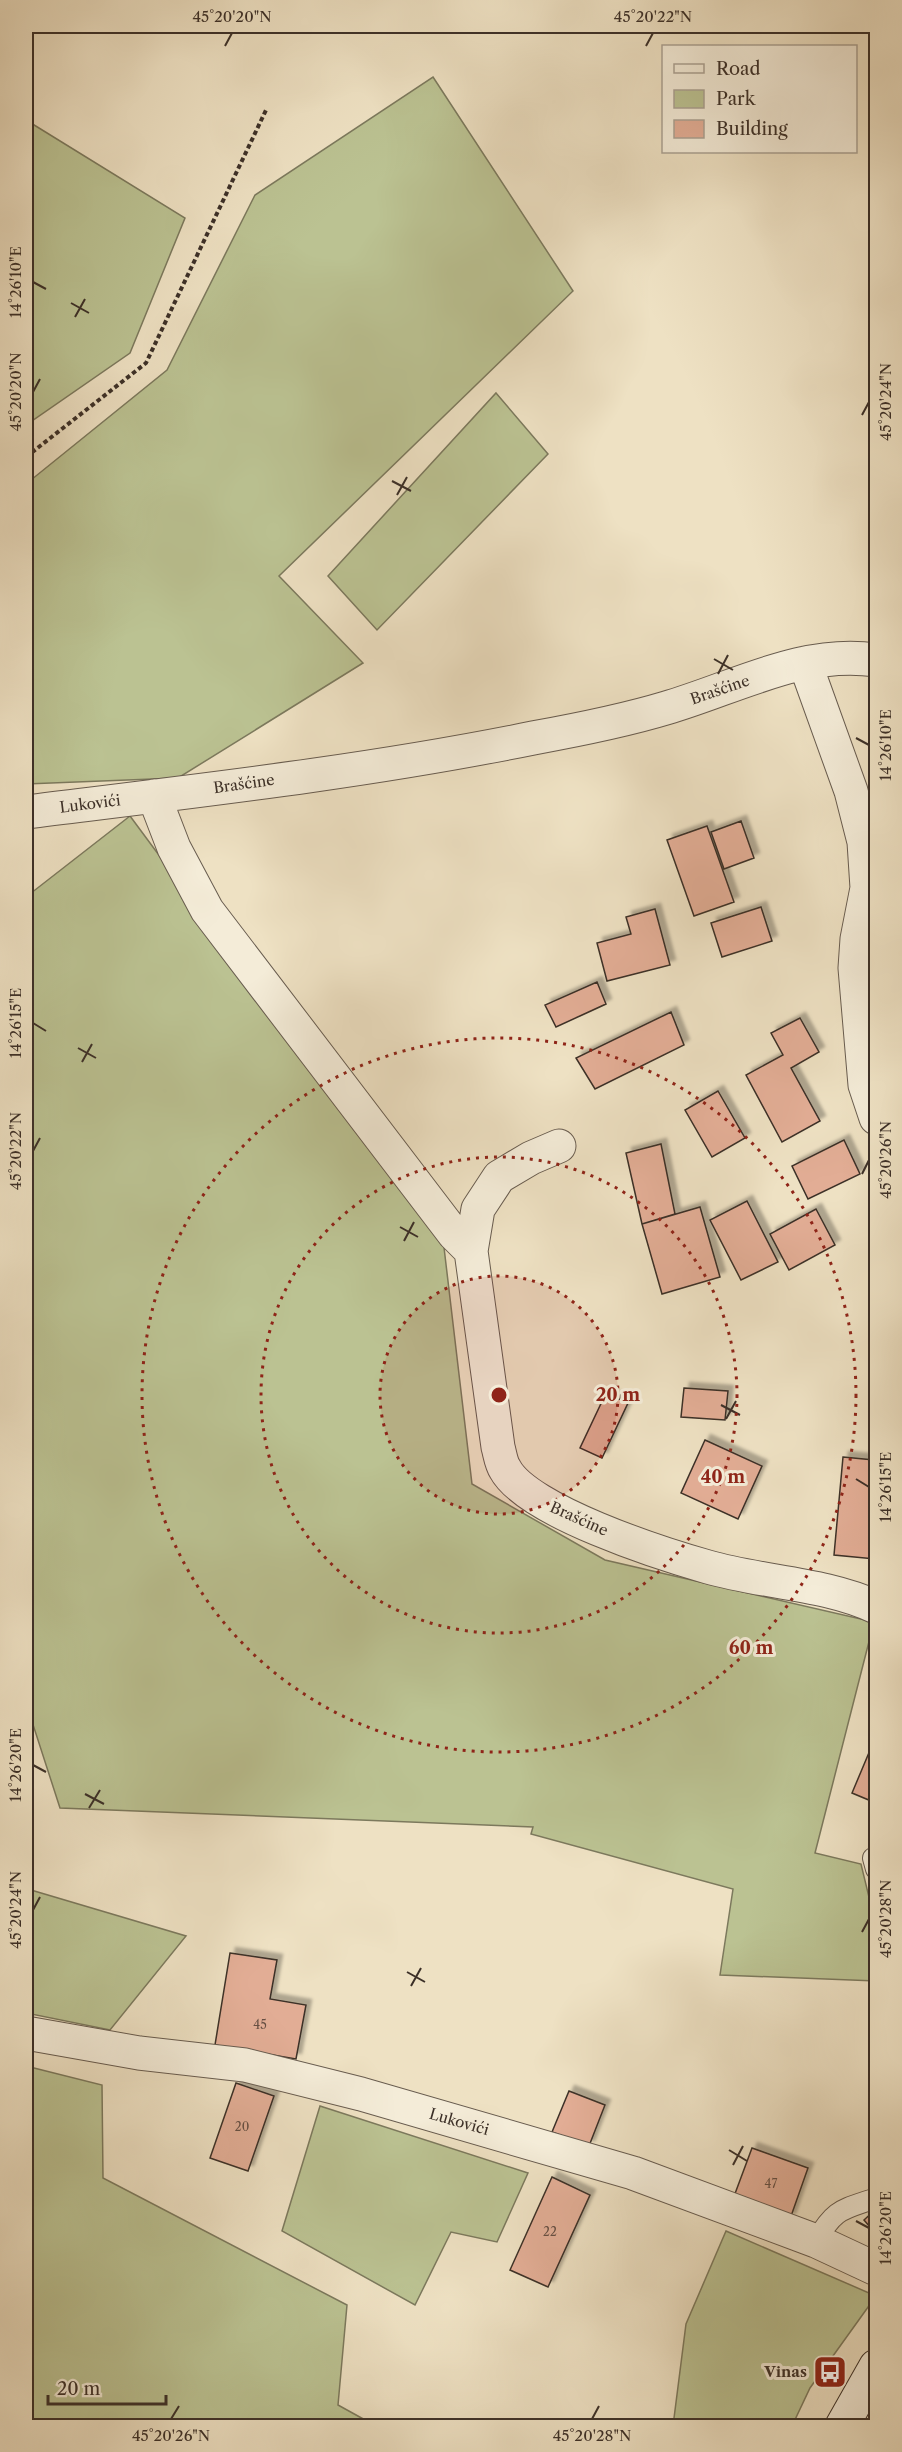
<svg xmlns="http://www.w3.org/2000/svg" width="902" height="2452" font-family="'Libre Caslon Text',serif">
<defs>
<filter id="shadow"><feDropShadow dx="5.5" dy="-5.5" stdDeviation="1.5" flood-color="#0004"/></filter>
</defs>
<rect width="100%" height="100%" fill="#eee1c3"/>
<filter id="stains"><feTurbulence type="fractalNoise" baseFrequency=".00333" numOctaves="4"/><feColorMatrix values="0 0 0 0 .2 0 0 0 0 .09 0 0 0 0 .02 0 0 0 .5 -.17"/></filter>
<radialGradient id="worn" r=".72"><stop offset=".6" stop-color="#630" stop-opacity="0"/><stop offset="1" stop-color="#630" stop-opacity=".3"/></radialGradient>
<!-- green -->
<path fill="#bbc292" stroke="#7c795d" stroke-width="1.5" d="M433,77L573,291L279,576L363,663L178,778L26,784V484L167,370L255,195Z
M26,120L185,218L130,353L26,425Z
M496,393L548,454L377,630L328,576Z
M130,816L443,1239L472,1484L605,1560L874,1622L815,1853L861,1864L876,1926V1981L720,1975L733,1889L531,1834L533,1827L60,1808L26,1703V897Z
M31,1890L186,1936L110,2030L26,2013V1909Z
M26,2066L102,2085L103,2178L347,2305L338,2405L376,2426H26Z
M320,2106L528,2173L497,2242L451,2232L415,2305L282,2231Z
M726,2231L876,2296L810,2388L792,2426H673L686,2324Z"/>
<!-- building -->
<path fill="#e2ad95" stroke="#3c3028" stroke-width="1.5" filter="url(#shadow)" d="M741,821L754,858L724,869L711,832Z
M707,826L734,902L694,916L667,840Z
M761,907L772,941L722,957L711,923Z
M655,909L670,965L607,981L597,943L631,934L626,917Z
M597,982L606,1004L556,1027L545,1005Z
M671,1012L684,1045L595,1089L576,1058Z
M800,1018L819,1052L791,1068L820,1121L782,1142L746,1075L783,1055L771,1033Z
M718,1091L745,1138L712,1157L685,1110Z
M844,1140L860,1174L808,1199L792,1166Z
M661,1144L675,1214L642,1224L626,1153Z
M747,1201L778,1262L741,1280L710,1220Z
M700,1207L720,1277L662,1294L642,1224Z
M816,1209L835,1245L789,1270L770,1234Z
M684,1388L728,1391L725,1420L681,1417Z
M606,1393L628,1403L602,1458L580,1448Z
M705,1440L762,1466L738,1519L681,1493Z
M843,1457L874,1460L876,1467L875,1559L834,1555Z
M876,1736V1803L852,1793Z
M230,1953L277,1960L270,1999L306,2005L296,2059L215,2045Z
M236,2083L274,2096L248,2171L210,2158Z
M569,2091L605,2105L589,2146L552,2132Z
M752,2148L808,2168L790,2219L733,2199Z
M552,2177L590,2195L548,2287L510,2270Z
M876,2209V2234L864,2220Z"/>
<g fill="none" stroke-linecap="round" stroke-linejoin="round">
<!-- service casing -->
<g stroke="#685c4f" stroke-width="22">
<path id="service" d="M873,1858L876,1869
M816,2241C835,2208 842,2210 876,2198"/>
</g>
<!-- minor casing -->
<g stroke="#685c4f" stroke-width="35">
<path id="minor" d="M805,663L851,791L864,842L867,888L857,939L855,968L865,1085L876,1118
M154,796L174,848L207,910L454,1234L471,1251
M26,812C195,791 366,772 533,738C577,730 623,721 666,708C735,688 803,649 876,660
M559,1146L531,1158L499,1177L478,1209L471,1251L498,1447C500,1454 501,1463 505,1469C527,1511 662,1554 708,1567C764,1583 824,1583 876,1607
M26,2033L139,2053L245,2065L361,2094L633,2173L816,2241L876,2269"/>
</g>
<!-- secondary casing -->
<g stroke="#3c3028" stroke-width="35">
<path id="secondary" d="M842,2426L876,2366"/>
</g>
<!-- path -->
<path stroke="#3c3028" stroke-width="4" stroke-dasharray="4.5 3" stroke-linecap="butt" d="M26,457L146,363L267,108"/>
<!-- service -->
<use href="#service" stroke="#f4ecd8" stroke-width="20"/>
<!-- minor -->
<use href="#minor" stroke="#f4ecd8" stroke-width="33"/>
<!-- secondary -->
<use href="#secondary" stroke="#f4ecd8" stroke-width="33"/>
</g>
<!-- ticks -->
<path fill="none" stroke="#3c3028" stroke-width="2" d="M225,46L232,33M646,46L653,33M33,282L46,289M71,303L89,313M75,317L85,299M33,392L40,379M862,415L869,402M392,481L411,491M397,495L407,477M714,659L733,670M718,674L728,655M856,738L869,745M33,1023L46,1031M78,1048L96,1058M82,1062L92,1044M33,1151L40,1138M862,1174L869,1160M400,1227L418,1237M404,1241L414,1222M721,1405L740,1415M726,1419L736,1401M856,1479L869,1487M33,1765L46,1772M85,1794L104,1804M89,1808L100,1790M33,1910L40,1897M862,1932L869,1919M407,1972L425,1982M411,1986L421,1968M729,2150L747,2161M733,2165L743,2146M856,2221L869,2228M171,2419L179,2406M592,2419L599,2406"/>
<!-- distance rings -->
<circle cx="499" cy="1395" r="119" fill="#8f2418" fill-opacity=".12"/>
<g fill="none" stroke="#8f2418" stroke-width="3" stroke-dasharray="3 6">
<circle cx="499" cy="1395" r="119"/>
<circle cx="499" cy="1395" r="238"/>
<circle cx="499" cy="1395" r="357"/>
</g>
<!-- icons -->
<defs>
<g id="bus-square" transform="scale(1.725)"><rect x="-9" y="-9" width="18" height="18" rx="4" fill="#8f2418" stroke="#f4ecd8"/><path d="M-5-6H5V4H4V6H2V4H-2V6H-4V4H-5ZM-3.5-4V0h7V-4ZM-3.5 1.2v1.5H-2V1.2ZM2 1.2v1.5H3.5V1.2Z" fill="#fff"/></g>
</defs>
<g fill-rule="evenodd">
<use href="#bus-square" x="830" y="2372"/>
</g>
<g text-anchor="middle" stroke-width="6" stroke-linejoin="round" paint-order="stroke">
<!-- number labels -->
<g font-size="12" fill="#664f43">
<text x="260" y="2029">45</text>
<text x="242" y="2131">20</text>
<text x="771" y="2188">47</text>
<text x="550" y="2236">22</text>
</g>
<!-- street labels -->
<g font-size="15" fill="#3c3028" stroke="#f4ecd8">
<text transform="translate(720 690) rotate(-19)" y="5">Brašćine</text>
<text transform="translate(244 784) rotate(-8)" y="5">Brašćine</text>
<text transform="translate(90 804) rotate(-7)" y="5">Lukovići</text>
<text transform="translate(579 1519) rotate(24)" y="5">Brašćine</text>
<text transform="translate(459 2122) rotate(16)" y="5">Lukovići</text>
</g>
<!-- poi labels -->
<g font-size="15" font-weight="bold" fill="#3c3028" stroke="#f4ecd8" text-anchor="end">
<text x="807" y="2377">Vinas</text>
</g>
</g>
<circle cx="499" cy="1395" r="9" fill="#8f2418" stroke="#f4ecd8" stroke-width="3"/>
<g font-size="18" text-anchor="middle" font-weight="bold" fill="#8f2418" stroke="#f4ecd8" stroke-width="6" stroke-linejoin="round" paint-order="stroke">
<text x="618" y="1401">20 m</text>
<text x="723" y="1483">40 m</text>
<text x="751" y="1654">60 m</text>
</g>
<!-- margin -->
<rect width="902" height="2452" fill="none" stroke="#eee1c3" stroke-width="66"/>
<!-- legend -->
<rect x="662" y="45" width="195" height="108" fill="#f4ecd8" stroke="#aaa192" stroke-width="1.5"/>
<rect x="674" y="64" width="30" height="9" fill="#f4ecd8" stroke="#aaa192" stroke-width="1.5"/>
<text x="716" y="75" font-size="18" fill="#3c3028">Road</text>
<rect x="674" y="90" width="30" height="18" fill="#bbc292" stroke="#aaa192" stroke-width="1.5"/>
<text x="716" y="105" font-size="18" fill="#3c3028">Park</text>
<rect x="674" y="120" width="30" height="18" fill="#e2ad95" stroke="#aaa192" stroke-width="1.5"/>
<text x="716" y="135" font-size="18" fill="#3c3028">Building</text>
<!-- scale -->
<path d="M48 2395v9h118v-9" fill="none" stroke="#3c3028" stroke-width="3"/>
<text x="57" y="2395" font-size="18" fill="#3c3028" stroke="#f4ecd8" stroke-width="4.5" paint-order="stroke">20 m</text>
<rect x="33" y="33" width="836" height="2386" fill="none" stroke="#3c3028" stroke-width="2"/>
<g font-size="15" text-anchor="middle" fill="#3c3028">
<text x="232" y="22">45°20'20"N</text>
<text x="653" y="22">45°20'22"N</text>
<text transform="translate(16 282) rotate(-90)" y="5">14°26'10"E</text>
<text transform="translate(16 392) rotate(-90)" y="5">45°20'20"N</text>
<text transform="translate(886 402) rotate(-90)" y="5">45°20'24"N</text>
<text transform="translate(886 745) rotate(-90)" y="5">14°26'10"E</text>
<text transform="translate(16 1023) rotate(-90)" y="5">14°26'15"E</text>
<text transform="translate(16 1151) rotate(-90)" y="5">45°20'22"N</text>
<text transform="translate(886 1160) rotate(-90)" y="5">45°20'26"N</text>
<text transform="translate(886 1487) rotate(-90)" y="5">14°26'15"E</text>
<text transform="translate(16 1765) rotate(-90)" y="5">14°26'20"E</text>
<text transform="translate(16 1910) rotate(-90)" y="5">45°20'24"N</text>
<text transform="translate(886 1919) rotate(-90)" y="5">45°20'28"N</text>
<text transform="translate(886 2228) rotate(-90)" y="5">14°26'20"E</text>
<text x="171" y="2441">45°20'26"N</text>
<text x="592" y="2441">45°20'28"N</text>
</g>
<rect width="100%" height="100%" filter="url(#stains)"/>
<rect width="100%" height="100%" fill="url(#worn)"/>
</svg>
